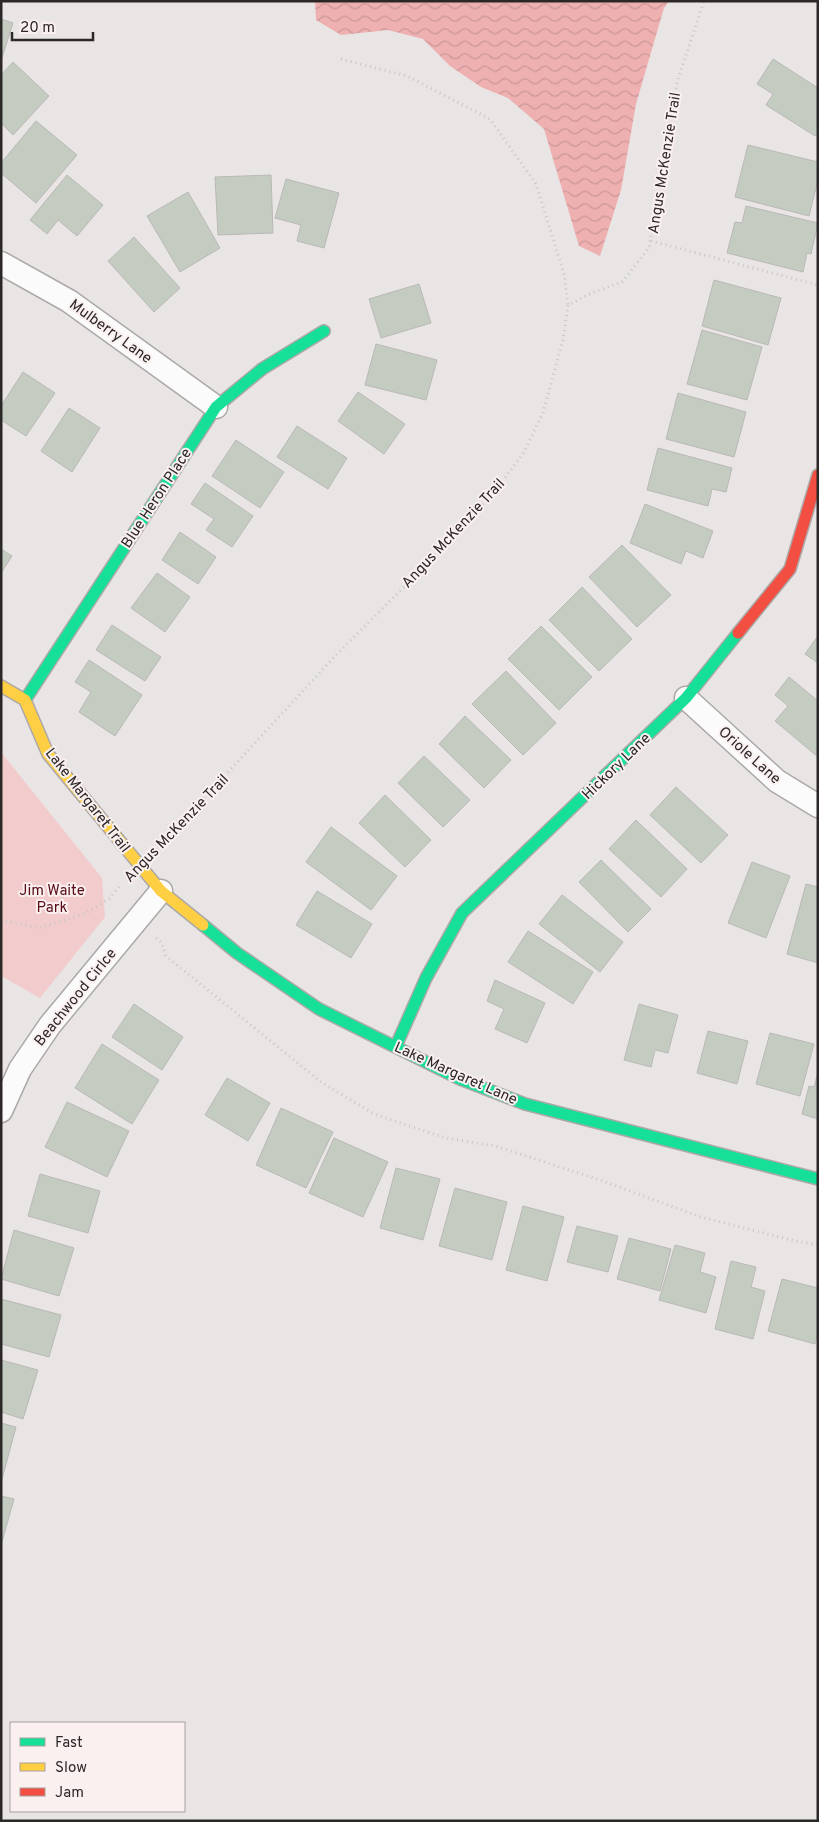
<svg xmlns="http://www.w3.org/2000/svg" width="819" height="1822" font-family="Overpass,sans-serif">
<defs>
<pattern id="water-waves" width="16" height="10" patternUnits="userSpaceOnUse" patternTransform="scale(1.25)"><rect width="16" height="10" fill="#eeb0b1"/><path d="M0 5q4-4 8 0t8 0" fill="none" stroke="#cc9798"/></pattern>
</defs>
<rect width="100%" height="100%" fill="#eae5e5"/>
<!-- park -->
<path fill="#f2cccc" d="M1,752L102,878L105,917L40,998L1,976Z"/>
<!-- water -->
<path fill="url(#water-waves)" d="M315,1H669L664,8L636,104L621,190L600,256L579,246L544,129L508,98L481,87L450,66L423,39L388,30L341,35L316,20Z"/>
<!-- building -->
<path fill="#c4ccc1" stroke="#b9b8b6" d="M1,19L13,23L1,61Z
M773,59L818,88V132L815,136L766,105L773,94L757,84Z
M13,62L49,96L13,135L1,123V75Z
M36,121L77,155L36,203L1,173V163Z
M748,145L818,162V180L809,216L735,197Z
M67,175L103,205L77,236L58,220L47,234L30,220Z
M271,175L273,233L218,235L215,177Z
M286,179L339,193L324,248L297,241L301,225L275,218Z
M188,192L220,248L180,272L147,216Z
M746,206L818,223L811,254L807,253L803,272L727,253L735,222L742,223Z
M134,237L180,288L154,312L108,261Z
M714,280L781,298L768,345L702,326Z
M419,284L431,323L381,338L369,299Z
M702,330L762,347L747,400L687,384Z
M376,344L437,360L426,400L365,385Z
M23,372L55,393L26,436L1,420V406Z
M358,392L405,424L384,454L338,421Z
M678,393L746,412L734,457L666,439Z
M69,408L100,428L72,472L41,451Z
M297,426L347,458L328,489L277,457Z
M236,440L284,472L260,508L212,476Z
M658,448L732,468L726,492L712,489L708,506L647,490Z
M205,483L253,516L232,547L206,530L214,519L191,504Z
M645,504L713,531L703,558L686,551L681,564L630,543Z
M180,532L216,557L198,584L162,560Z
M622,545L671,595L637,627L589,577Z
M1,549L12,556L1,573Z
M157,573L190,597L165,632L131,608Z
M582,587L632,639L599,671L549,620Z
M112,625L161,657L145,681L96,650Z
M541,626L592,677L559,710L508,659Z
M818,636V663L805,654Z
M89,660L142,695L115,736L79,712L91,692L75,682Z
M506,671L556,723L523,755L472,704Z
M789,677L818,701V757L775,721L788,706L775,695Z
M465,716L511,760L484,788L439,744Z
M424,756L470,800L443,827L398,783Z
M676,787L728,835L701,863L650,815Z
M385,795L431,840L405,867L359,823Z
M636,820L687,869L661,897L609,849Z
M331,827L397,876L371,910L306,862Z
M601,860L651,909L628,932L579,882Z
M752,862L790,876L766,938L728,923Z
M806,884L818,887V963L787,954Z
M317,891L372,924L351,958L296,925Z
M562,895L623,942L600,972L539,924Z
M528,931L593,972L573,1004L508,962Z
M495,980L545,1003L527,1043L495,1029L504,1009L487,1001Z
M134,1004L183,1037L162,1070L112,1037Z
M639,1004L678,1015L668,1053L655,1050L651,1067L624,1060Z
M708,1031L748,1041L737,1084L697,1073Z
M770,1033L814,1044L800,1096L756,1084Z
M102,1044L159,1080L132,1124L75,1088Z
M818,1072V1119L802,1114L809,1086L814,1087Z
M227,1078L270,1103L248,1141L205,1115Z
M67,1102L129,1131L107,1177L45,1147Z
M281,1108L333,1132L306,1188L256,1165Z
M334,1138L388,1162L363,1217L309,1193Z
M396,1168L440,1179L423,1240L380,1228Z
M40,1174L100,1191L88,1233L28,1216Z
M455,1188L507,1202L492,1260L439,1246Z
M523,1206L564,1217L547,1281L506,1270Z
M577,1226L618,1236L608,1272L567,1262Z
M14,1230L74,1248L59,1296L1,1279Z
M629,1238L671,1249L660,1291L617,1279Z
M675,1245L705,1253L700,1272L716,1277L706,1313L659,1300Z
M731,1261L756,1267L751,1287L765,1291L753,1339L715,1329Z
M782,1279L818,1288V1332L815,1344L768,1331Z
M1,1299L61,1315L49,1357L1,1344Z
M1,1360L38,1370L23,1419L1,1412Z
M1,1423L16,1427L2,1479H1Z
M1,1496L14,1499L2,1542H1Z"/>
<g fill="none" stroke-linecap="round" stroke-linejoin="round">
<!-- street casing -->
<g stroke="#aca8a8" stroke-width="25">
<path id="street" d="M1,263L69,301L216,407
M686,698L777,781L818,806
M1,1111L20,1069L50,1025L161,891"/>
</g>
<!-- fast casing -->
<g stroke="#aca8a8" stroke-width="14">
<path id="fast" d="M25,700L216,407L262,369L324,331
M203,925L237,953L319,1009L460,1079L525,1104L818,1179
M396,1046L426,978L462,913L686,698L738,633"/>
</g>
<!-- slow casing -->
<g stroke="#aca8a8" stroke-width="14">
<path id="slow" d="M1,686L25,700L48,754L161,891L203,925"/>
</g>
<!-- jam casing -->
<g stroke="#aca8a8" stroke-width="14">
<path id="jam" d="M738,633L790,569L818,475"/>
</g>
<!-- path -->
<path stroke="#c8c6c6" stroke-width="3" stroke-dasharray="1 4" stroke-linecap="butt" d="M341,59L407,76L490,119L536,184L564,274L568,305
M651,241L818,285
M160,846L336,655L442,549L494,492L523,454L543,413L563,340L568,305L594,292L622,282L649,248L677,82L704,1
M1,920L39,928L84,914L109,899L121,884
M156,938L161,942L166,956L321,1082L374,1114L446,1138L495,1146L594,1178L701,1217L795,1241L818,1245"/>
<!-- street -->
<use href="#street" stroke="#fcfbfb" stroke-width="22"/>
<!-- fast -->
<use href="#fast" stroke="#16e098" stroke-width="11"/>
<!-- slow -->
<use href="#slow" stroke="#ffcf43" stroke-width="11"/>
<!-- jam -->
<use href="#jam" stroke="#f24e42" stroke-width="11"/>
</g>
<g text-anchor="middle" stroke-width="4" stroke-linejoin="round" paint-order="stroke">
<!-- street labels -->
<g font-size="15" fill="#2c2828" stroke="#faf0ef">
<text transform="translate(664 163) rotate(-81)" y="5">Angus McKenzie Trail</text>
<text transform="translate(111 331) rotate(36)" y="5">Mulberry Lane</text>
<text transform="translate(156 498) rotate(-57)" y="5">Blue Heron Place</text>
<text transform="translate(453 533) rotate(-47)" y="5">Angus McKenzie Trail</text>
<text transform="translate(750 755) rotate(42)" y="5">Oriole Lane</text>
<text transform="translate(616 766) rotate(-44)" y="5">Hickory Lane</text>
<text transform="translate(88 800) rotate(52)" y="5">Lake Margaret Trail</text>
<text transform="translate(176 828) rotate(-46)" y="5">Angus McKenzie Trail</text>
<text transform="translate(75 997) rotate(-51)" y="5">Beachwood Cirlce</text>
<text transform="translate(456 1073) rotate(24)" y="5">Lake Margaret Lane</text>
</g>
<!-- park labels -->
<g font-size="15" fill="#580c18" stroke="#faf0ef">
<text x="52" y="895">Jim Waite<tspan x="52" dy="17">Park</tspan></text>
</g>
</g>
<!-- border -->
<rect width="819" height="1822" fill="none" stroke="#2c2828" stroke-width="5"/>
<!-- legend -->
<rect x="10" y="1722" width="175" height="90" fill="#faf0ef" stroke="#a8a09f"/>
<rect x="20" y="1738" width="25" height="8" fill="#16e098" stroke="#a8a09f"/>
<text x="55" y="1747" font-size="15" fill="#2c2828">Fast</text>
<rect x="20" y="1763" width="25" height="8" fill="#ffcf43" stroke="#a8a09f"/>
<text x="55" y="1772" font-size="15" fill="#2c2828">Slow</text>
<rect x="20" y="1788" width="25" height="8" fill="#f24e42" stroke="#a8a09f"/>
<text x="55" y="1797" font-size="15" fill="#2c2828">Jam</text>
<!-- scale -->
<path d="M12 32v8h81v-8" fill="none" stroke="#2c2828" stroke-width="2.5"/>
<text x="20" y="32" font-size="15" fill="#2c2828" stroke="#faf0ef" stroke-width="4" paint-order="stroke">20 m</text>
</svg>
